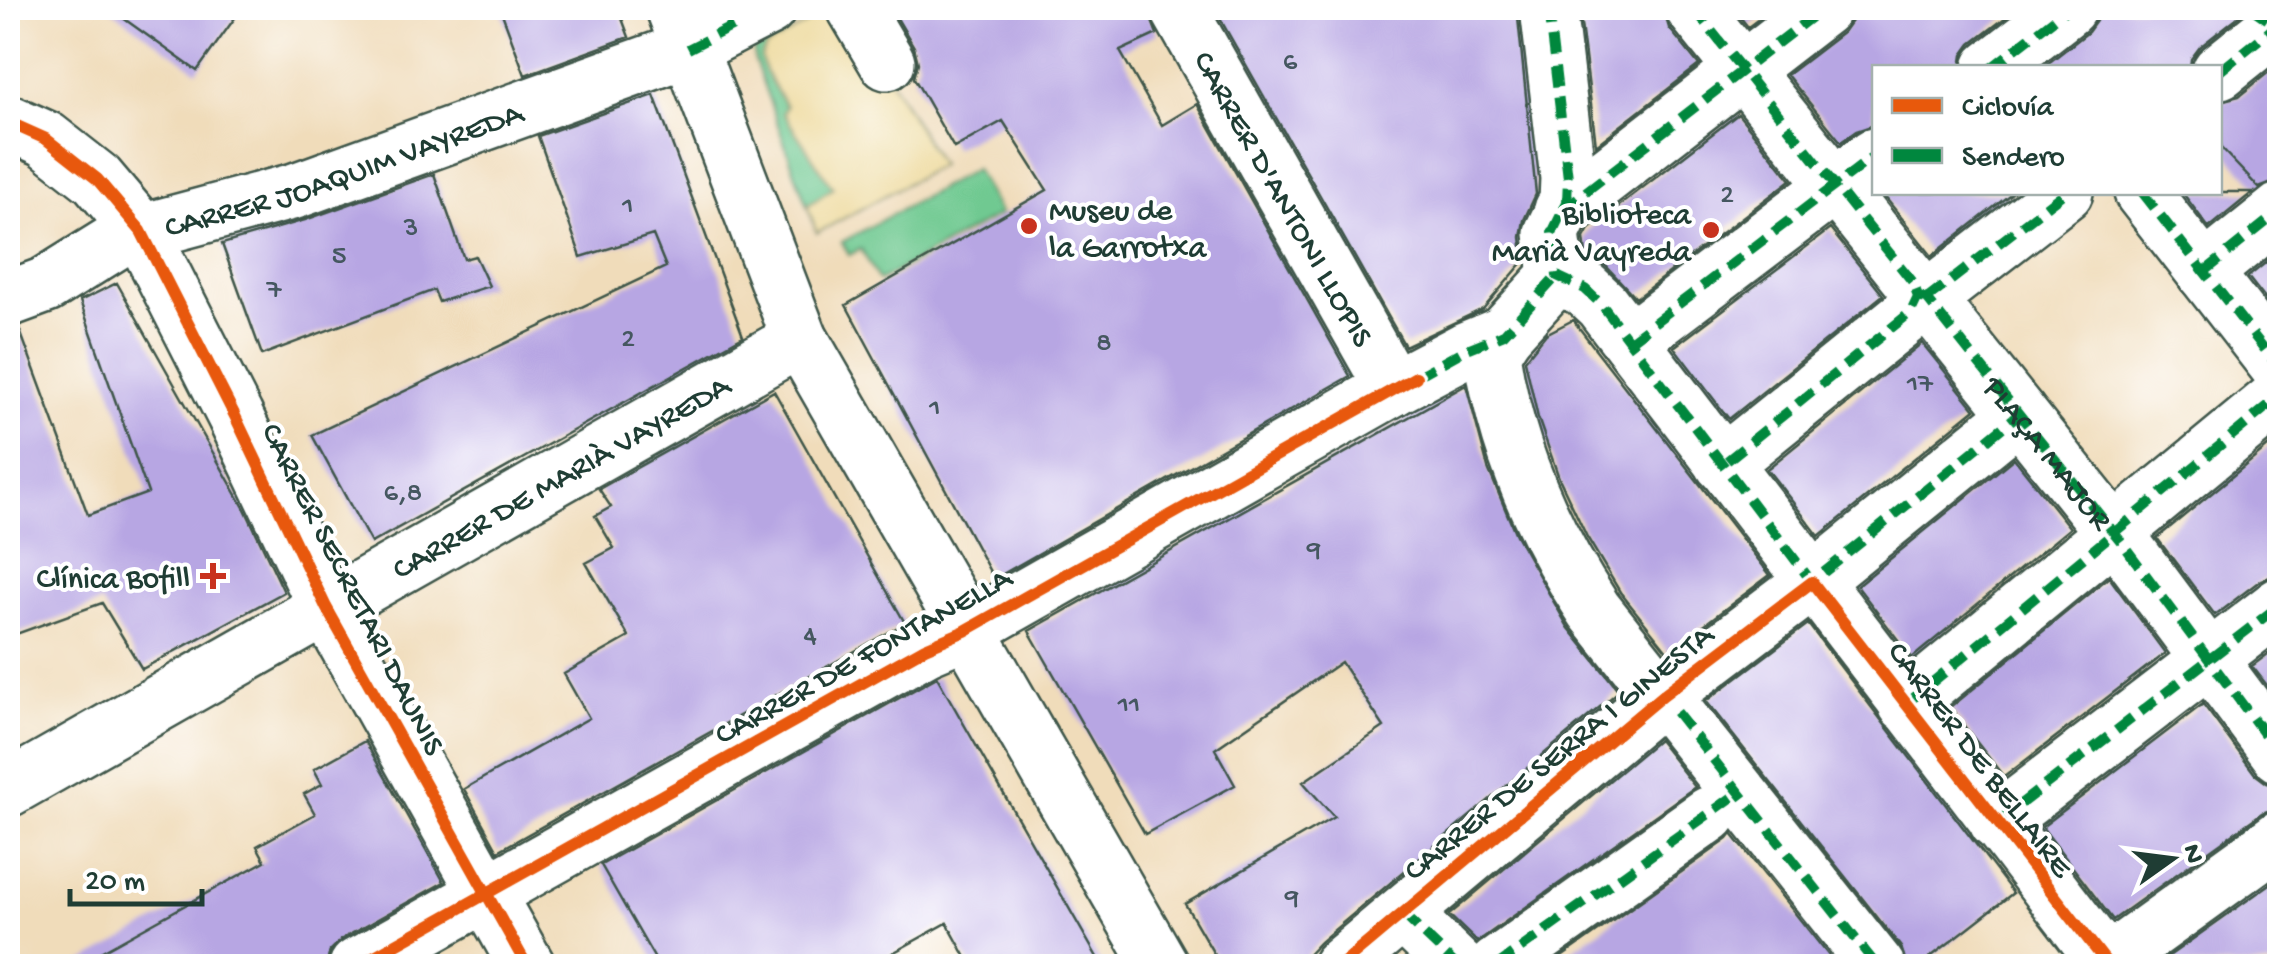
<svg xmlns="http://www.w3.org/2000/svg" width="2287" height="974" font-family="'Gochi Hand',sans-serif">
<rect width="100%" height="100%" fill="#fff"/>
<filter id="ink" filterUnits="userSpaceOnUse"><feTurbulence type="fractalNoise" baseFrequency=".01" numOctaves="2"/><feDisplacementMap in="SourceGraphic" scale="20" xChannelSelector="R" yChannelSelector="G"/><feConvolveMatrix kernelMatrix="1 2 1 2 8 2 1 2 1" color-interpolation-filters="sRGB"/></filter>
<filter id="wash" filterUnits="userSpaceOnUse"><feTurbulence type="fractalNoise" baseFrequency=".0048" numOctaves="4" result="noise"/><feDisplacementMap in="SourceGraphic" scale="40" xChannelSelector="R" yChannelSelector="G"/><feGaussianBlur stdDeviation="2.25" result="paint"/><feColorMatrix in="noise" values="0 0 0 0 0 0 0 0 0 0 0 0 0 0 0 0 0 1.4 0 .05"/><feComposite in="paint" operator="in"/></filter>
<g filter="url(#wash)">
<rect width="100%" height="100%" fill="#f0dcba"/>
<!-- green -->
<path fill="#6fc991" stroke="#478362" stroke-width="2.5" d="M784,31L787,34L766,47L765,71L786,106L784,113C800,140 818,162 834,189L807,206L754,58V50Z
M975,169L1000,214L879,281L861,249L849,255L842,242Z"/>
<!-- sand -->
<path fill="#eeda9e" stroke="#868c69" stroke-width="2.5" d="M825,8H849L940,165L817,233L807,206L833,188L783,113L786,106L765,71L761,57L766,47L814,19L812,13Z"/>
<g id="blocks">
<!-- building -->
<path fill="#b7a6e3" d="M109,8H242L197,71Z
M500,8H618L629,37L525,75Z
M891,8H1147L1157,34L1120,51L1162,125L1197,104L1350,376L994,579L846,305L1047,190L1003,121L954,148L914,78L918,63L914,47Z
M1214,8H1415L1417,12L1424,8H1517L1536,194L1524,220L1521,237L1524,261L1483,309L1405,346Z
M1579,8H1663L1669,28L1699,65L1596,145Z
M1733,8H1773L1748,27Z
M1854,8H2018L1971,44L1963,55L1961,68H1874V125L1856,131L1841,142L1787,75L1843,32L1851,21Z
M2099,8H2249L2200,47L2191,59L2190,68H2042L2088,32L2096,21Z
M2280,63V180L2259,188L2220,147V101L2239,96Z
M654,95L743,336L371,543L312,435L666,267L653,235L581,257L538,136Z
M1738,114L1791,180L1636,298L1606,266L1586,255L1584,238L1589,229Z
M434,174L464,259L475,256L489,286L439,302L434,290L262,355L222,244L305,220Z
M1881,192H2013L1932,256Z
M2182,192H2253L2209,228Z
M1830,229L1883,295L1729,419L1674,347Z
M2280,251V318L2248,277Z
M117,283L246,511L284,592L142,669L102,603L8,637V329L19,328L88,515L148,493L80,301Z
M1573,320L1770,575L1668,652L1620,592L1587,537L1559,478L1538,418L1525,360L1546,334Z
M1922,343L1975,409L1819,536L1767,469Z
M1466,385L1488,468L1516,535L1568,627L1619,691L1320,942L1297,966H1221L1185,904L1334,817L1303,782L1384,727L1341,662L1215,749L1235,785L1145,834L1029,631Z
M774,391L905,623L498,851L464,789L589,718L564,674L629,637L586,563L614,548L595,516L611,507L599,489Z
M2280,437V574L2261,580L2215,615L2157,538Z
M2014,458L2070,528L1912,658L1857,586Z
M2109,577L2165,653L2004,777L1950,708Z
M1808,624L2013,893L1919,966H1907L1901,947L1706,701Z
M2280,645V702L2252,666Z
M937,677L1102,966H971L947,923L869,966H659L601,865Z
M2203,704L2255,774L2267,783L2280,786V807L2262,813L2113,920L2042,827Z
M1658,740L1695,787L1477,942L1449,915Z
M365,741L444,882L342,939L330,951L326,966H75L265,861L257,846L315,814L304,794L322,784L314,769Z
M1732,834L1837,966H1549L1728,839Z
M2280,877V966H2155Z"/>
</g>
</g>
<g filter="url(#ink)">
<use href="#blocks" fill-opacity="0" stroke="#3e5548" stroke-width="2.5"/>
<g fill="none" stroke-linecap="round" stroke-linejoin="round">
<!-- minor casing -->
<g stroke="#3e5548" stroke-width="60">
<g id="minor">
<path d="M855,8L887,62"/>
<path id="s1" d="M1178,8L1393,388"/>
<path d="M1548,8L1568,178L1567,202L1552,233L1557,276L1585,289L1602,305L2109,966"/>
<path d="M1693,8L1912,281L1918,297L1911,312L1723,464"/>
<path d="M1991,68L2068,8"/>
<path d="M2220,71L2276,26"/>
<path d="M8,122L46,139L97,179L141,231L235,416L326,607L527,966"/>
<path d="M2142,192L2280,369"/>
<path d="M1562,210L1823,8"/>
<path d="M2204,272L2280,211"/>
<path d="M1918,297L1927,299L2123,544L2280,755"/>
<path id="s2" d="M8,299L46,285L123,237L295,191L688,49L768,8"/>
<path d="M1927,299L2065,192"/>
<path d="M1504,334L1494,350L1493,360C1507,450 1544,534 1594,610L1877,966"/>
<path d="M1630,341L1874,156"/>
<path d="M1906,704L2280,396"/>
<path d="M1997,822L2280,605"/>
<path d="M1403,914L1457,966"/>
<path d="M357,966L925,648L965,631L1393,388L1465,350L1504,334L1557,276"/>
<path d="M1340,966L1663,695L1812,582L2019,414"/>
<path d="M1496,966L1710,814"/>
<path d="M2115,966L2129,947L2280,838"/>
</g>
</g>
<!-- major casing -->
<g stroke="#3e5548" stroke-width="60">
<g id="major">
<path d="M674,8L800,339L1161,966"/>
<path id="s3" d="M8,789L800,339"/>
</g>
</g>
<!-- minor -->
<use href="#minor" stroke="#fff" stroke-width="55"/>
<!-- major -->
<use href="#major" stroke="#fff" stroke-width="55"/>
<!-- quiet -->
<g stroke="#00873e" stroke-width="10" stroke-dasharray="20 10" stroke-linecap="butt">
<path d="M1548,8L1568,178L1567,202L1552,233L1557,276L1585,289L1602,305L1812,582L2019,414"/>
<path d="M1693,8L1912,281L1918,297L1911,312L1723,464"/>
<path d="M2251,8L2280,28"/>
<path d="M688,49L768,8"/>
<path d="M1991,68L2068,8"/>
<path d="M2220,71L2276,26"/>
<path d="M2142,192L2280,369"/>
<path d="M1562,210L1823,8"/>
<path d="M2204,272L2280,211"/>
<path id="s4" d="M1918,297L1927,299L2123,544L2280,755"/>
<path d="M1927,299L2065,192"/>
<path d="M1630,341L1874,156"/>
<path d="M1416,377L1465,350L1504,334L1557,276"/>
<path d="M1906,704L2280,396"/>
<path d="M1676,712L1877,966"/>
<path d="M1997,822L2280,605"/>
<path d="M1403,914L1457,966"/>
<path d="M1496,966L1741,791"/>
</g>
<!-- cycleway casing -->
<g stroke="#fff" stroke-width="19">
<path id="cycleway" d="M8,122L46,139L97,179L141,231L235,416L326,607L527,966
M357,966L925,648L965,631L1416,377
M1340,966L1663,695L1812,582L2109,966"/>
</g>
<!-- cycleway -->
<use href="#cycleway" stroke="#e8590c" stroke-width="12"/>
</g>
</g>
<!-- markers -->
<g fill="#c8321e" stroke="#fff" stroke-width="4">
<circle cx="1029" cy="226" r="10"/>
<circle cx="1711" cy="230" r="10"/>
<path d="M208 561h10v10h10v10h-10v10h-10v-10h-10v-10h10z"/>
</g>
<g text-anchor="middle" stroke-width="8" stroke-linejoin="round" paint-order="stroke">
<!-- number labels -->
<g font-size="28" fill="#455760">
<text x="1290" y="69">6</text>
<text x="1727" y="202">2</text>
<text x="628" y="213">1</text>
<text x="411" y="235">3</text>
<text x="339" y="263">5</text>
<text x="274" y="297">7</text>
<text x="628" y="346">2</text>
<text x="1104" y="350">8</text>
<text x="1920" y="391">17</text>
<text x="935" y="415">1</text>
<text x="403" y="500">6,8</text>
<text x="1314" y="557">9</text>
<text x="810" y="643">4</text>
<text x="1129" y="712">11</text>
<text x="1292" y="905">9</text>
</g>
<!-- street labels -->
<g font-size="32" fill="#1f3d34" stroke="#fff">
<text dy="11" stroke="none"><textPath href="#s2" startOffset="362">CARRER JOAQUIM VAYREDA</textPath></text>
<text dy="11" stroke="none"><textPath href="#s1" startOffset="218">CARRER D'ANTONI LLOPIS</textPath></text>
<text dy="11" stroke="none"><textPath href="#s4" startOffset="205">PLAÇA MAJOR</textPath></text>
<text dy="11" stroke="none"><textPath href="#s3" startOffset="635">CARRER DE MARIÀ VAYREDA</textPath></text>
<text transform="translate(355 588) rotate(63)" y="11">CARRER SECRETARI DAUNIS</text>
<text transform="translate(862 654) rotate(-29)" y="11">CARRER DE FONTANELLA</text>
<text transform="translate(1557 751) rotate(-39)" y="11">CARRER DE SERRA I GINESTA</text>
<text transform="translate(1982 758) rotate(53)" y="11">CARRER DE BELLAIRE</text>
</g>
<!-- poi labels -->
<g font-size="32" fill="#1f3d34" stroke="#fff" text-anchor="end">
<text x="1049" y="219" text-anchor="start">Museu de<tspan x="1049" dy="37">la Garrotxa</tspan></text>
<text x="1691" y="223">Biblioteca<tspan x="1691" dy="37">Marià Vayreda</tspan></text>
<text x="190" y="587">Clínica Bofill</text>
</g>
</g>
<!-- margin -->
<rect width="2287" height="974" fill="none" stroke="#fff" stroke-width="40"/>
<!-- legend -->
<rect x="1872" y="65" width="350" height="130" fill="#ffffff" stroke="#a5b1ae" stroke-width="2.5"/>
<rect x="1892" y="98" width="50" height="15" fill="#e8590c" stroke="#a5b1ae" stroke-width="2.5"/>
<text x="1962" y="115" font-size="30" fill="#1f3d34">Ciclovía</text>
<rect x="1892" y="148" width="50" height="15" fill="#00873e" stroke="#a5b1ae" stroke-width="2.5"/>
<text x="1962" y="165" font-size="30" fill="#1f3d34">Sendero</text>
<!-- north arrow -->
<g transform="translate(2172 859) rotate(76)" stroke="#ffffff" stroke-width="8" paint-order="stroke">
<path d="M0-8L18 38L0 25L-18 38Z" fill="#1f3d34"/>
<text y="-15" font-size="28" font-weight="bold" text-anchor="middle" fill="#1f3d34">N</text>
</g>
<!-- scale -->
<path d="M70 889v15h132v-15" fill="none" stroke="#1f3d34" stroke-width="5"/>
<text x="85" y="889" font-size="30" fill="#1f3d34" stroke="#ffffff" stroke-width="8" paint-order="stroke">20 m</text>
</svg>
